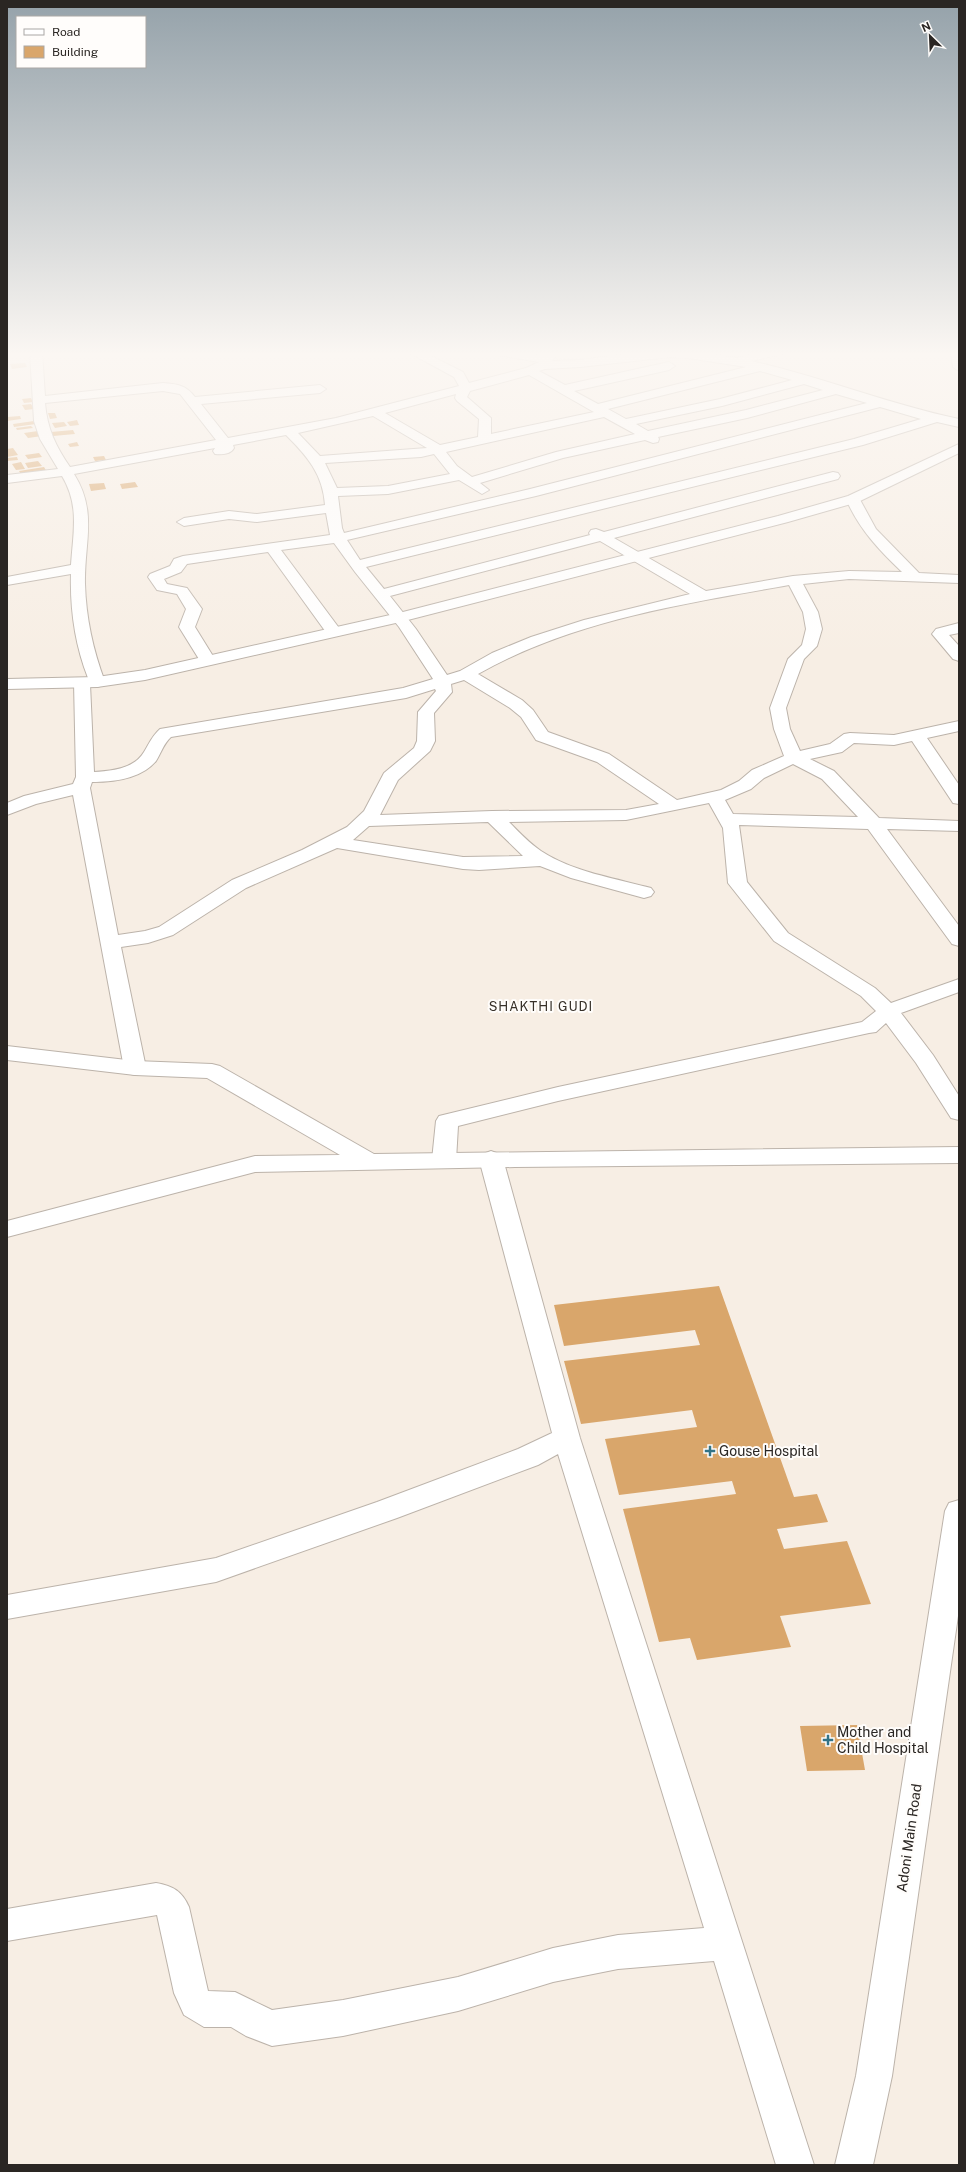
<svg xmlns="http://www.w3.org/2000/svg" width="966" height="2172" font-family="'Public Sans',sans-serif">
<rect width="100%" height="100%" fill="#f7eee4"/>
<!-- building -->
<path fill="#d9a66b" d="M25,363L27,367L12,369L10,364Z
M31,398L33,402L24,403L22,399Z
M31,404L34,409L25,410L22,405Z
M48,413H55L57,418L50,419Z
M20,416L21,419L7,421V417Z
M77,420L79,425L70,426L67,422Z
M34,421L36,424L14,427L13,424Z
M64,422L67,426L55,428L52,423Z
M31,426L33,428L17,430L16,428Z
M73,430L75,434L53,436L51,432Z
M38,431L42,436L28,438L24,433Z
M77,442L79,446L70,447L68,444Z
M13,448L18,455L7,457V449Z
M39,453L42,457L28,459L25,455Z
M104,456L106,460L95,461L93,457Z
M17,457L18,460L7,461V458Z
M38,461L42,466L28,468L25,463Z
M21,462L25,469L16,470L12,464Z
M44,467L47,472L22,476L19,471Z
M135,482L138,487L122,489L120,484Z
M104,483L106,489L91,491L89,484Z
M719,1286L794,1497L817,1494L828,1522L777,1529L784,1549L847,1541L871,1604L780,1616L791,1647L697,1660L690,1638L659,1642L623,1509L736,1494L732,1481L619,1495L605,1439L697,1427L692,1410L581,1424L564,1361L700,1345L695,1330L564,1346L554,1305Z
M857,1725L865,1770L807,1771L800,1726Z"/>
<g fill="none" stroke-linecap="round" stroke-linejoin="round">
<!-- minor casing -->
<g stroke="#bcb3aa" stroke-width="2">
<path id="minor" d="M30,352H42L45,396L163,383C177,384 186,385 195,397L320,385L326,389L320,393L201,404L228,438L336,418L459,386L454,377L408,352H423L463,372L469,383L526,368L539,362L498,355L492,352H519L543,356L546,352H558L552,361L580,360L642,352H698L736,358L763,352H785L783,354L751,361C823,377 887,404 959,419V427L937,422L863,445L366,567L384,589L590,535L589,533L591,530L596,529L604,532L833,472L838,473L840,476L838,479L614,538L706,591L793,576L849,571L902,572C879,550 859,529 846,499L853,495L858,496L876,529L919,573L959,575V583L849,579L803,584L818,612L822,629L817,646L804,659L786,708L790,729L800,751L830,744L844,734L850,733L894,735L959,721V731L927,738L959,785V804L953,803L912,741L894,745L854,743L842,752L810,759L834,771L879,818L959,821V831L887,829L959,926V946L952,944L868,829L739,825L747,882L788,933L875,988L891,1003L959,979V992L901,1013L933,1055L959,1096V1120L951,1118L916,1063L886,1023L876,1032L869,1033L558,1101L458,1126L456,1160L452,1165L444,1168L436,1165L432,1160L436,1121L439,1116L558,1087L862,1022L876,1011L861,996L774,941L728,883L723,828L709,803L626,820L509,822C519,832 529,843 541,851C573,872 614,878 651,888L654,892L651,896L644,898L571,878L540,866L479,870L463,869L337,848L246,888L173,935L148,943L121,947L146,1068L143,1073L135,1075L127,1073L124,1068L73,795L36,804L7,815V803L24,796L73,784L76,777L74,682L76,679L88,678C75,645 70,610 71,574L7,585V577L71,565C73,533 80,506 62,476L7,483V475L58,469L40,439L34,421ZM670,357L688,358L746,367L598,404L574,391L669,370L675,366L669,362L565,385L539,371L545,369L580,367ZM760,371L792,380L720,399L626,419L608,409ZM529,375L592,411L594,412L491,434V418L467,397L470,391ZM804,384L823,390L746,410L648,431L636,424L722,406ZM163,391L180,394L216,440L70,467C56,447 47,428 45,403ZM456,394L455,398L457,401L479,419L478,437L440,445L385,413ZM836,394L867,403L530,489L344,533L342,528L338,496L388,494L459,480L482,494L489,490L480,483L563,458L645,440L653,443L658,442L659,439L658,437L747,418ZM880,407L921,419L854,439L360,560L347,540L536,496ZM373,416L427,448L320,456L298,433ZM604,417L635,434L556,452L472,477L457,466L446,452ZM286,435C307,456 323,474 325,505L257,514L229,511L184,518L177,522L184,526L229,519L257,522L326,513L330,535L183,556L174,559L170,566L150,574L148,577L157,590L177,594L186,609L179,627L202,664H214L216,661L195,627L202,609L187,588L167,584L164,579L181,572L187,564L268,552L328,635H340L342,632L281,550L334,543L355,572L399,627L433,679L403,688L160,729C152,736 149,744 144,752C134,769 111,771 94,772L90,684L97,687L103,685L105,682C93,650 86,618 85,584C84,543 98,512 74,474L215,448L213,451L215,454C222,455 231,454 234,448L233,445ZM434,454L450,474L388,486L337,488L325,463L421,457ZM600,541L690,594L584,620L531,637L492,653L460,671L447,675L416,629L390,596ZM789,585L803,612L806,629L802,645L788,659L770,708L774,729L784,756L752,770L739,781L721,790L677,800L609,754L548,732L533,710L522,700L478,674C573,620 683,604 789,585ZM464,680L510,708L521,717L536,740L597,762L659,804L626,810L492,811L380,815L398,780L430,751L435,741L434,713L452,692L451,684ZM435,689L436,691L418,712L417,741L414,748L384,773L364,811L347,827L302,850L232,880L159,927L145,931L118,935L90,788L92,782C113,782 141,779 156,761C161,753 164,743 171,737L406,698ZM793,764L822,779L858,817L733,814L725,800L751,789L764,778ZM488,822L523,856L463,857L353,840L369,826Z
M959,623V633L949,635L959,646V661L953,659L932,634L936,629Z
M491,1151L499,1154L503,1159L580,1438L814,2165H776L714,1961L618,1969L553,1982L458,2011L343,2036L272,2046L246,2036L231,2027H204L184,2015L174,1993L157,1915L7,1941V1909L156,1883C173,1886 182,1891 189,1907L208,1991L235,1992L272,2010L343,2000L458,1977L553,1948L618,1935L704,1928L558,1454L538,1465L397,1518L216,1582L7,1619V1595L216,1558L377,1502L518,1449L552,1433L479,1159L483,1154Z"/>
</g>
<!-- tertiary casing -->
<g stroke="#bcb3aa" stroke-width="2">
<path id="tertiary" d="M951,352H959V371L953,367Z
M959,444V453L858,502L788,522L400,622L145,680L97,687L7,689V679L97,677L145,670L399,613L778,516L848,496Z
M7,1046L135,1061L212,1064L220,1066L374,1154L959,1147V1163L515,1167L255,1172L7,1237V1221L255,1156L340,1155L207,1078L135,1075L7,1060Z"/>
</g>
<!-- primary casing -->
<g stroke="#bcb3aa" stroke-width="2">
<path id="primary" d="M959,1500V1609L892,2076L873,2165H835L856,2076L945,1511L949,1503Z"/>
</g>
<!-- minor -->
<use href="#minor" fill="#fff" fill-rule="evenodd"/>
<!-- tertiary -->
<use href="#tertiary" fill="#fff" fill-rule="evenodd"/>
<!-- primary -->
<use href="#primary" fill="#fff" fill-rule="evenodd"/>
</g>
<!-- sky -->
<linearGradient id="sky" x2="0" y2="1"><stop stop-color="#95a2aa"/><stop offset="0.54" stop-color="#fbf7f3"/><stop offset="1" stop-color="#fbf7f3" stop-opacity="0"/></linearGradient>
<rect width="966" height="656" fill="url(#sky)"/>
<!-- markers -->
<g fill="#327386" stroke="#fffdfb" stroke-width="1.5">
<path d="M708 1445h4v4h4v4h-4v4h-4v-4h-4v-4h4z"/>
<path d="M826 1734h4v4h4v4h-4v4h-4v-4h-4v-4h4z"/>
</g>
<g text-anchor="middle" stroke-width="4" stroke-linejoin="round" paint-order="stroke">
<!-- neighbourhood labels -->
<g font-size="13" letter-spacing="1" fill="#373028" stroke="#fffdfb">
<text x="541" y="1011">SHAKTHI GUDI</text>
</g>
<!-- near-poi labels -->
<g font-size="14" fill="#2a2623" stroke="#fffdfb" text-anchor="start">
<text x="719" y="1456">Gouse Hospital</text>
<text x="837" y="1737">Mother and<tspan x="837" dy="16">Child Hospital</tspan></text>
</g>
<!-- near-street labels -->
<g font-size="14" fill="#2a2623" stroke="#fffdfb">
<text transform="translate(909 1838) rotate(-82)" y="5">Adoni Main Road</text>
</g>
</g>
<!-- border -->
<rect width="966" height="2172" fill="none" stroke="#2a2623" stroke-width="16"/>
<!-- legend -->
<rect x="16" y="16" width="130" height="52" fill="#fffdfb" stroke="#aaa7a5"/>
<rect x="24" y="29" width="20" height="6" fill="#ffffff" stroke="#aaa7a5"/>
<text x="52" y="36" font-size="12" fill="#2a2623">Road</text>
<rect x="24" y="46" width="20" height="12" fill="#d9a66b" stroke="#aaa7a5"/>
<text x="52" y="56" font-size="12" fill="#2a2623">Building</text>
<!-- north arrow -->
<g transform="translate(930 36) rotate(336)" stroke="#fffdfb" stroke-width="3" paint-order="stroke">
<path d="M0-3L7 15L0 10L-7 15Z" fill="#2a2623"/>
<text y="-6" font-size="11" font-weight="bold" text-anchor="middle" fill="#2a2623">N</text>
</g>
</svg>
